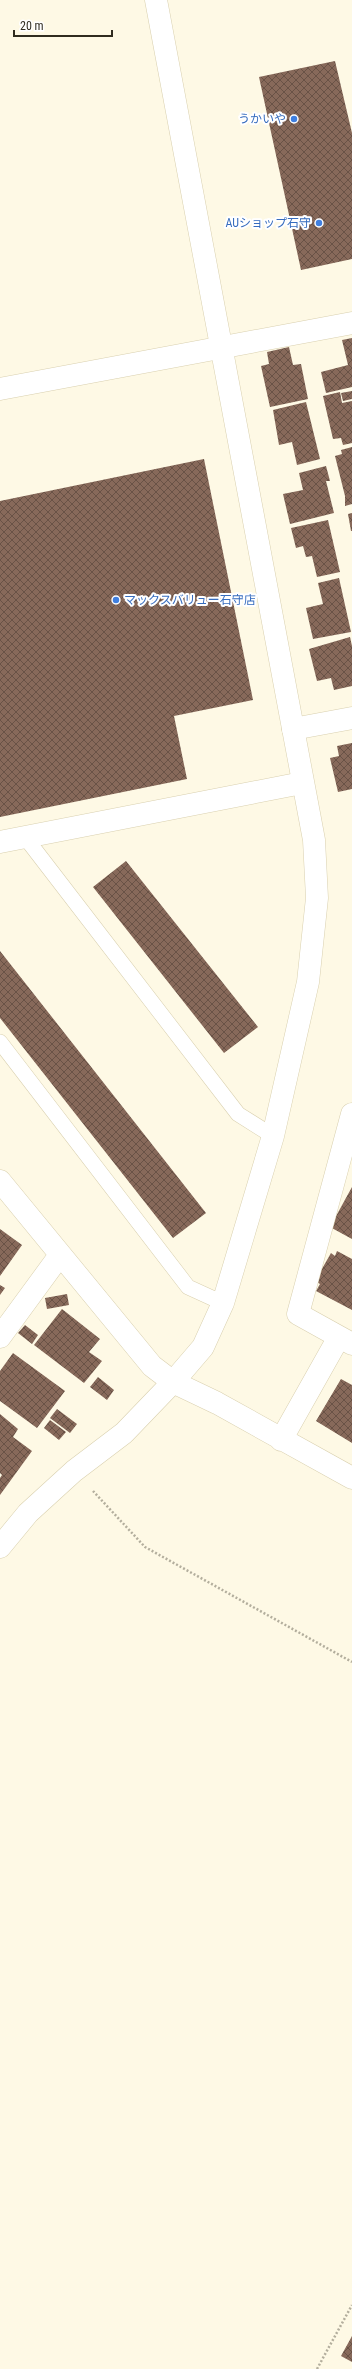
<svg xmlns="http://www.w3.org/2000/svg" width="352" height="2369" font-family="'Roboto Condensed','Noto Sans JP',sans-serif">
<defs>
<pattern id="building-cross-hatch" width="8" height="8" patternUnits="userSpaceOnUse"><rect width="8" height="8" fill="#87695a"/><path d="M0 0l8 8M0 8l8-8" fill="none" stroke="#695246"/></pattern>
</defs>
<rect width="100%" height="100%" fill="#fef9e5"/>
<!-- building -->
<path fill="url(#building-cross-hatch)" d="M335,61L352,133V259L301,270L259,77Z
M352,338V387L326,393L321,372L348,365L342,340Z
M289,347L293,365L301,364L308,399L270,407L261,366L269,364L267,352Z
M352,391V399L343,401L341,393Z
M340,392L342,403L352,401V443L343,445L341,438L333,439L323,396Z
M306,402L320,459L297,465L292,442L279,445L273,410Z
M352,447V504L345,506V496L335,456L342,454L341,450Z
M204,459L253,700L174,716L187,779L0,817V501Z
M326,466L330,481H326L334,513L290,524L283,494L303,490L299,473Z
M352,513V531H351L348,514Z
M328,520L340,572L317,577L312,556L306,557L303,546L296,548L291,528Z
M339,578L351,632L313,639L306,608L323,604L318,583Z
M350,637L352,646V686L334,690L331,678L317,681L309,649Z
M352,743V789L338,792L330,758L339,756L337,746Z
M126,861L258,1027L224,1053L93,887Z
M0,951L206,1213L173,1238L0,1018Z
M352,1187V1239L330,1227Z
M0,1229L22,1245L0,1276Z
M337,1251L352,1259V1310L316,1291L320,1284L315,1281L331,1253L335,1256Z
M0,1285L5,1288L0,1295Z
M67,1294L69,1305L47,1309L45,1298Z
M62,1309L100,1339L89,1352L102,1361L84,1383L34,1345Z
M25,1325L38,1335L32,1344L18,1333Z
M13,1353L65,1391L37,1428L0,1401V1371Z
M98,1377L114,1390L107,1400L90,1387Z
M341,1379L352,1385V1443L316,1421Z
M57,1409L77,1424L70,1433L50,1418Z
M0,1414L18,1429L13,1437L32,1451L0,1495V1478L2,1475L0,1473Z
M50,1420L66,1432L59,1440L44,1428Z
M352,2336V2362L341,2356Z"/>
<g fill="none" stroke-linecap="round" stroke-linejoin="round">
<!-- service casing -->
<g stroke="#d9d0af" stroke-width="16">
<path id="service" d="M25,837L238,1114L273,1136
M0,1042L188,1287L223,1303"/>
</g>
<!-- minor casing -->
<g stroke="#d9d0af" stroke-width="23">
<path id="minor" d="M0,389L352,323
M293,729L352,718
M0,842L302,783
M352,1114L298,1314L352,1344
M0,1181L152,1366L173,1382L217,1403L352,1478
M0,1337L60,1255
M281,1440L339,1337
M0,1547L28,1513L74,1471L124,1433L173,1382"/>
</g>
<!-- tertiary casing -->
<g stroke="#d9d0af" stroke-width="23">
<path id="tertiary" d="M156,0L314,840L317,898L308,982L273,1136L223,1303L203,1347L173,1382"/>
</g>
<!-- path -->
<path stroke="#b3ae9d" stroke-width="2.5" stroke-dasharray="2 2" stroke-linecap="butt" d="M93,1491L145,1547L352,1662
M317,2369L352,2305"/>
<!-- service -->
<use href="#service" stroke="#fff" stroke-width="15"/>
<!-- minor -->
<use href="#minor" stroke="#fff" stroke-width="22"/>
<!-- tertiary -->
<use href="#tertiary" stroke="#fff" stroke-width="22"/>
</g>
<!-- markers -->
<g fill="#3f7fe0" stroke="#fff" stroke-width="1.5">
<circle cx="294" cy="119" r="4"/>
<circle cx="319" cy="223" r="4"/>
<circle cx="116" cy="600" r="4"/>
</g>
<g text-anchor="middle" stroke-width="4" stroke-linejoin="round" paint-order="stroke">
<!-- shop labels -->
<g font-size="12" fill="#366cbe" stroke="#fff" text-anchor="end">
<text x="286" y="123">うかいや</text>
<text x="311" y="227">AUショップ石守</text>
<text x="124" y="604" text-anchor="start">マックスバリュー石守店</text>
</g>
</g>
<!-- scale -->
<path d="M14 30v6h98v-6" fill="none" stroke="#302c1f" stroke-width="2"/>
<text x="20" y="30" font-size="12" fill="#302c1f" stroke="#ffffff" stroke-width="3" paint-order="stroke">20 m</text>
</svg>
